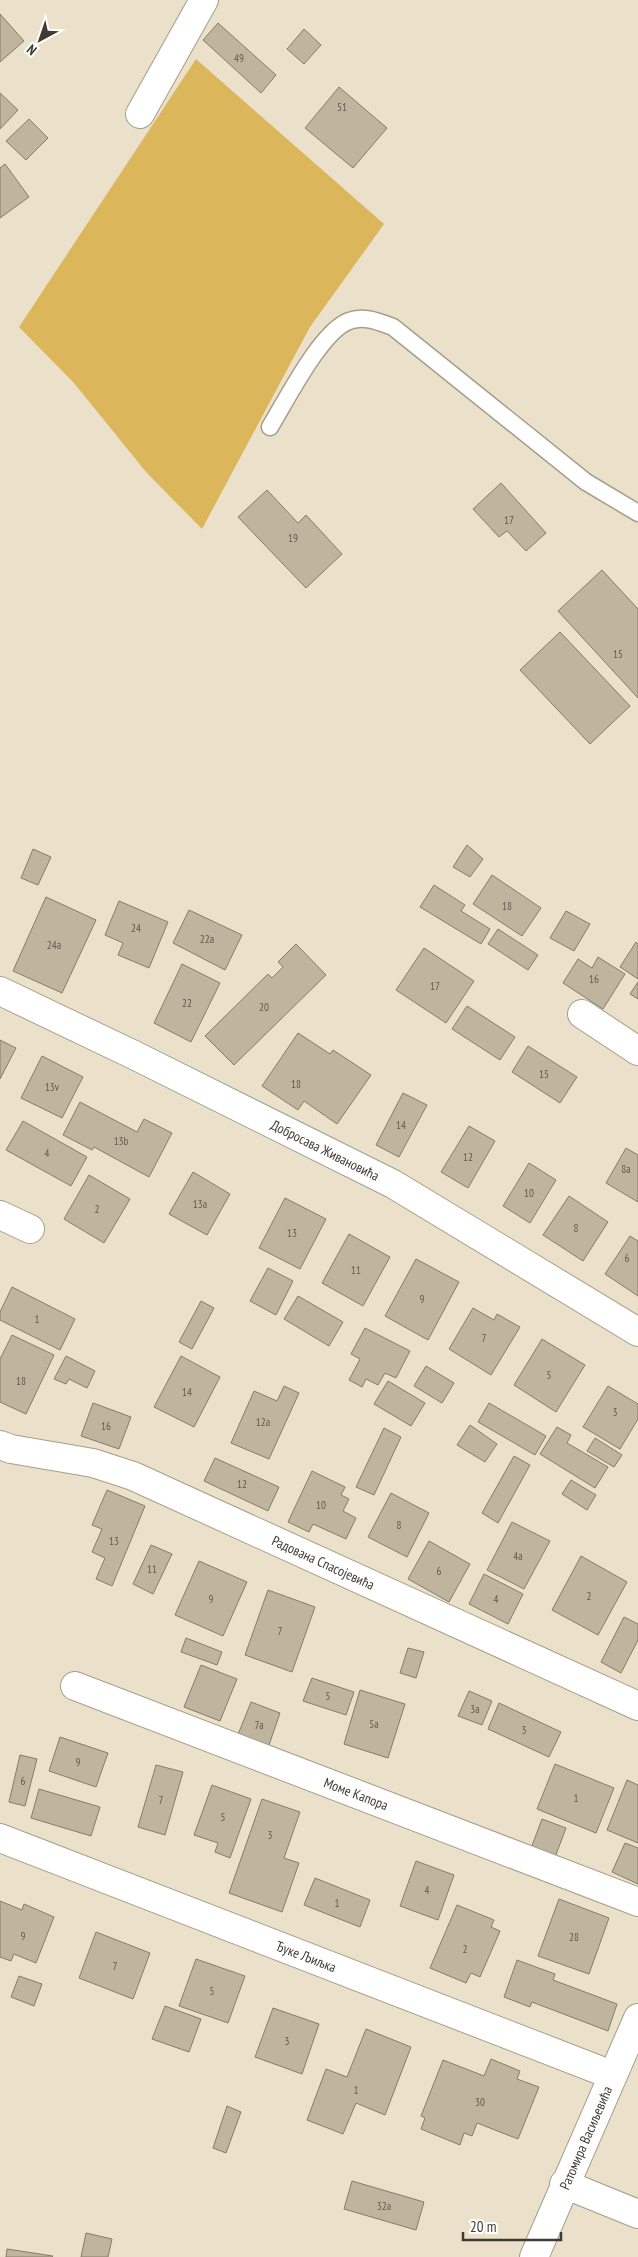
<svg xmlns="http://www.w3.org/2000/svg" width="638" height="2257" font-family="'PT Sans Narrow',sans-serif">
<rect width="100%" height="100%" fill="#ebe1ca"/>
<!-- green -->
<path fill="#dcb65b" d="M196,59L384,224L310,327L202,529L146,472L74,383L19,327Z"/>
<!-- building -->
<path fill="#bfb59f" stroke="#857c67" d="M0,14L24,41L0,62Z
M218,23L276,75L261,93L203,40Z
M304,29L321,45L304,64L287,49Z
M339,87L387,128L353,168L305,128Z
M0,93L18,110L0,129Z
M29,119L48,138L26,160L6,141Z
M5,164L29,197L0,218V168Z
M501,483L546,533L526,551L507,531L499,537L473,509Z
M267,490L298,523L306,515L342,554L306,588L238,517Z
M602,570L638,609V698L558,611Z
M560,632L630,706L590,744L520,670Z
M467,845L483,859L470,877L453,867Z
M33,849L51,857L38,885L21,878Z
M492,875L541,908L522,936L473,904Z
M434,885L465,905L461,911L490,929L481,944L420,907Z
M46,897L96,920L62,993L13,971Z
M119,901L168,922L149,968L118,955L123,943L105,935Z
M189,910L242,935L225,970L173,943Z
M566,911L590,924L574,951L550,938Z
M498,929L538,955L528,970L488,944Z
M636,942L638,944V979L620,967Z
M296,944L326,975L234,1065L205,1036L268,974L272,978L283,967L278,962Z
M424,948L474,981L446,1023L396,990Z
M598,957L625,974L603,1009L563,983L578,959L592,968Z
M182,964L220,983L191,1042L154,1023Z
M638,982V999L630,994Z
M467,1006L515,1037L500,1060L452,1029Z
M298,1033L330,1054L333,1050L371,1075L337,1124L304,1101L298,1110L262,1086Z
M0,1040L16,1048L0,1079Z
M528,1046L577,1077L560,1103L512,1072Z
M42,1056L83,1077L62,1118L21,1098Z
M403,1093L427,1105L399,1157L376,1145Z
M80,1102L137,1132L144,1119L172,1133L149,1177L94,1147L92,1150L63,1135Z
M23,1121L87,1157L71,1186L6,1150Z
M469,1126L495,1141L468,1188L441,1172Z
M626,1148L638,1155V1202L606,1183Z
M529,1163L556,1180L530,1223L503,1206Z
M193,1172L230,1194L207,1235L169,1214Z
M89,1175L130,1199L104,1243L64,1219Z
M569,1196L608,1222L583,1261L543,1235Z
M285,1198L326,1219L300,1269L259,1248Z
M349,1234L390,1257L363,1306L322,1283Z
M630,1236L638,1241V1296L605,1274Z
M416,1259L459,1282L428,1340L385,1316Z
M268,1268L293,1281L276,1315L250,1301Z
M12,1287L75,1319L60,1350L0,1320V1312Z
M298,1296L343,1322L329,1346L284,1319Z
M201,1301L214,1308L192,1349L179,1342Z
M473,1308L494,1320L497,1314L520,1327L491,1375L449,1349Z
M365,1328L410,1351L396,1378L385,1373L378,1385L366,1379L362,1387L349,1380L360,1359L351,1354Z
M12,1335L54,1355L26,1414L0,1402V1359Z
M542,1339L585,1365L556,1412L514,1385Z
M66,1356L95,1371L87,1388L69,1379L66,1384L54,1379Z
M181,1356L220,1377L194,1427L154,1407Z
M426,1366L454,1383L442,1403L414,1386Z
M388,1381L425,1403L411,1426L374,1404Z
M284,1386L299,1393L269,1459L231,1443L254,1391L277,1401Z
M608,1386L638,1404V1419L620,1449L583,1427Z
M93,1403L131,1417L119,1449L81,1436Z
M489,1403L546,1436L535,1455L478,1422Z
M470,1425L497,1444L485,1462L457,1445Z
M557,1427L571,1435L567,1443L608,1467L595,1488L540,1454Z
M384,1428L401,1437L374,1495L356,1487Z
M595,1438L622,1455L614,1467L587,1451Z
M514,1456L530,1465L498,1523L482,1513Z
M215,1458L279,1487L268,1511L204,1481Z
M312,1471L345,1487L341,1495L349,1499L343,1511L356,1518L346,1539L313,1524L309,1532L288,1522Z
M571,1480L596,1495L587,1510L562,1494Z
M107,1490L145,1506L112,1586L96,1579L105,1558L92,1552L102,1529L92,1525Z
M391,1493L429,1513L407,1557L368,1537Z
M512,1522L550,1541L524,1589L487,1570Z
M429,1541L470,1564L449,1602L408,1579Z
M151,1545L172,1554L153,1594L133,1584Z
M581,1556L627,1582L598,1635L552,1610Z
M199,1561L247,1582L223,1636L175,1615Z
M484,1574L523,1594L508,1624L469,1604Z
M268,1590L315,1607L292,1672L245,1655Z
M624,1617L638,1624V1640L621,1673L601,1662Z
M186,1638L222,1652L217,1665L181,1652Z
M408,1648L424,1652L416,1678L400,1673Z
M201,1665L237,1679L220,1721L184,1707Z
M312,1678L354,1692L346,1715L303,1701Z
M360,1690L405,1704L388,1758L344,1744Z
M469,1691L492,1701L482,1725L458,1716Z
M251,1702L280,1713L268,1748L237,1737Z
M499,1703L561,1732L549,1757L488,1729Z
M60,1737L108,1753L96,1787L49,1771Z
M20,1755L37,1759L25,1806L9,1802Z
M555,1764L614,1788L596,1833L537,1809Z
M156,1765L183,1772L165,1835L138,1827Z
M627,1780L638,1785V1843L607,1830Z
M212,1785L251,1799L230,1858L215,1852L218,1843L194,1835Z
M39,1789L100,1807L91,1836L31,1818Z
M262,1799L300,1812L284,1858L299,1863L282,1912L229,1893Z
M542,1819L566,1828L554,1860L530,1851Z
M625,1843L638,1848V1884L612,1872Z
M416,1861L454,1875L438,1920L400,1906Z
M315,1878L370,1900L360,1927L304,1905Z
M559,1899L609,1918L589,1974L538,1956Z
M0,1901L22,1910L24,1904L54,1917L36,1963L14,1954L11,1961L0,1957Z
M457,1905L494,1920L491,1927L500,1931L480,1977L471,1973L466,1983L430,1968Z
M96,1932L150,1953L133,1999L79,1978Z
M196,1959L245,1976L228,2023L179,2006Z
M517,1960L555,1974L553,1980L617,2004L608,2031L532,2002L530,2007L504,1997Z
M19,1976L42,1984L34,2006L11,1997Z
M165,2006L201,2019L189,2052L152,2039Z
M273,2008L319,2024L302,2074L255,2057Z
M366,2029L411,2047L385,2115L356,2103L343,2134L307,2120L326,2069L347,2077Z
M491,2059L520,2071L517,2079L539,2087L518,2139L477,2123L472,2136L464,2133L460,2145L421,2129L425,2118L421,2116L443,2060L484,2076Z
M227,2106L241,2112L226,2153L213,2148Z
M352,2181L424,2202L416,2230L344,2209Z
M86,2233L112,2239L108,2257H81Z
M7,2249L53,2256L52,2257H6Z"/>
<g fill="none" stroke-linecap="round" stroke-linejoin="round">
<!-- lane casing -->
<g stroke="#a79e88" stroke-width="19">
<path id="lane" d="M270,427C286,401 321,331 349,321C364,315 379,322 393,327L586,482L638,513"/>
</g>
<!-- street casing -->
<g stroke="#a79e88" stroke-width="30">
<g id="street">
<path d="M140,114L204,0"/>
<path id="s1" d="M0,991L134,1055L393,1184L638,1332"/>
<path d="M582,1014L638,1051"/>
<path d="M0,1215L30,1229"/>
<path id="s2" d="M0,1445L11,1449L93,1463L133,1476L638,1706"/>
<path id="s3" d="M75,1686L638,1902"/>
<path id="s4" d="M0,1838L612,2075"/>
<path d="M564,2184L638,2214"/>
<path id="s5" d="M534,2257L638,2018"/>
</g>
</g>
<!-- lane -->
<use href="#lane" stroke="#fff" stroke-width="16"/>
<!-- street -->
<use href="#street" stroke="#fff" stroke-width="28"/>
</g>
<g text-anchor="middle" stroke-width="4" stroke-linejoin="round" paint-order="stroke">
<!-- number labels -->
<g font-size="11" fill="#605a4e">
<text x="239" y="62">49</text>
<text x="342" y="111">51</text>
<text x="509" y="524">17</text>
<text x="293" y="542">19</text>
<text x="618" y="658">15</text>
<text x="507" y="910">18</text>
<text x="136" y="932">24</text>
<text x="207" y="943">22a</text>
<text x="54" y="949">24a</text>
<text x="594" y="983">16</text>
<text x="435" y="990">17</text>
<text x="187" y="1007">22</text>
<text x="264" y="1011">20</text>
<text x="544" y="1078">15</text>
<text x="296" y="1088">18</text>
<text x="52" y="1091">13v</text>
<text x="401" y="1129">14</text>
<text x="121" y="1145">13b</text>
<text x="47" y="1157">4</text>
<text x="468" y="1161">12</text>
<text x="626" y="1173">8a</text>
<text x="529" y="1197">10</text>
<text x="200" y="1208">13a</text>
<text x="97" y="1213">2</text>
<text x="576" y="1232">8</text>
<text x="292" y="1237">13</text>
<text x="627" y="1262">6</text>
<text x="356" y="1274">11</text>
<text x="422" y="1303">9</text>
<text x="37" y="1323">1</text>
<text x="484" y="1342">7</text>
<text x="549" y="1379">5</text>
<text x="21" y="1385">18</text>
<text x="187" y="1396">14</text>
<text x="615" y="1416">3</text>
<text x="263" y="1426">12a</text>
<text x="106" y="1430">16</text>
<text x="242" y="1488">12</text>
<text x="321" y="1509">10</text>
<text x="399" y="1529">8</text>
<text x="114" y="1545">13</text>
<text x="518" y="1560">4a</text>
<text x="152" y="1573">11</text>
<text x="439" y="1575">6</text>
<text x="589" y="1600">2</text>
<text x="211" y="1603">9</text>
<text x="496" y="1603">4</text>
<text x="280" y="1635">7</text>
<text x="328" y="1700">5</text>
<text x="475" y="1713">3a</text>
<text x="374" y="1728">5a</text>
<text x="259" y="1729">7a</text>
<text x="524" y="1734">3</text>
<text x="78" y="1766">9</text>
<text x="23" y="1785">6</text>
<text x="576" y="1802">1</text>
<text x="161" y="1804">7</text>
<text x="223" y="1821">5</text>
<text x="270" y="1839">3</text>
<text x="427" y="1894">4</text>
<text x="337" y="1907">1</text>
<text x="23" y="1940">9</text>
<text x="574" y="1941">28</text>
<text x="465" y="1953">2</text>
<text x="115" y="1970">7</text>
<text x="212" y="1995">5</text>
<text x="287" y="2045">3</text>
<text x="356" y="2094">1</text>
<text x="480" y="2106">30</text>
<text x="384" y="2210">32a</text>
</g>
<!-- street labels -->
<g font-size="14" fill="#403c33" stroke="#fff">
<text dy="5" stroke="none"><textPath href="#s1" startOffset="362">Добросава Живановића</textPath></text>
<text dy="5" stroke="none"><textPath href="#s2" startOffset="346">Радована Спасојевића</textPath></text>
<text dy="5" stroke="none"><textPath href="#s3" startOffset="301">Моме Капора</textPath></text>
<text dy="5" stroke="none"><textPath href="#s4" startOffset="328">Ђуке Љиљка</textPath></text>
<text dy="5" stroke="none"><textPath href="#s5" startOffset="130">Ратомира Васиљевића</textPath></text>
</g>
</g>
<!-- north arrow -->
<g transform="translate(40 40) rotate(220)" stroke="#ffffff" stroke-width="4" paint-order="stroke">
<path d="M0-4L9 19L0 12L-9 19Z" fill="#403c33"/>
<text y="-8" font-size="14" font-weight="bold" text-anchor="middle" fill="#403c33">N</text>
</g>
<!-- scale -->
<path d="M463 2232v8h98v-8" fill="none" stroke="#403c33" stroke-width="2.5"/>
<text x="470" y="2232" font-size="15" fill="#403c33" stroke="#ffffff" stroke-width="4" paint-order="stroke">20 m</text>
</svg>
